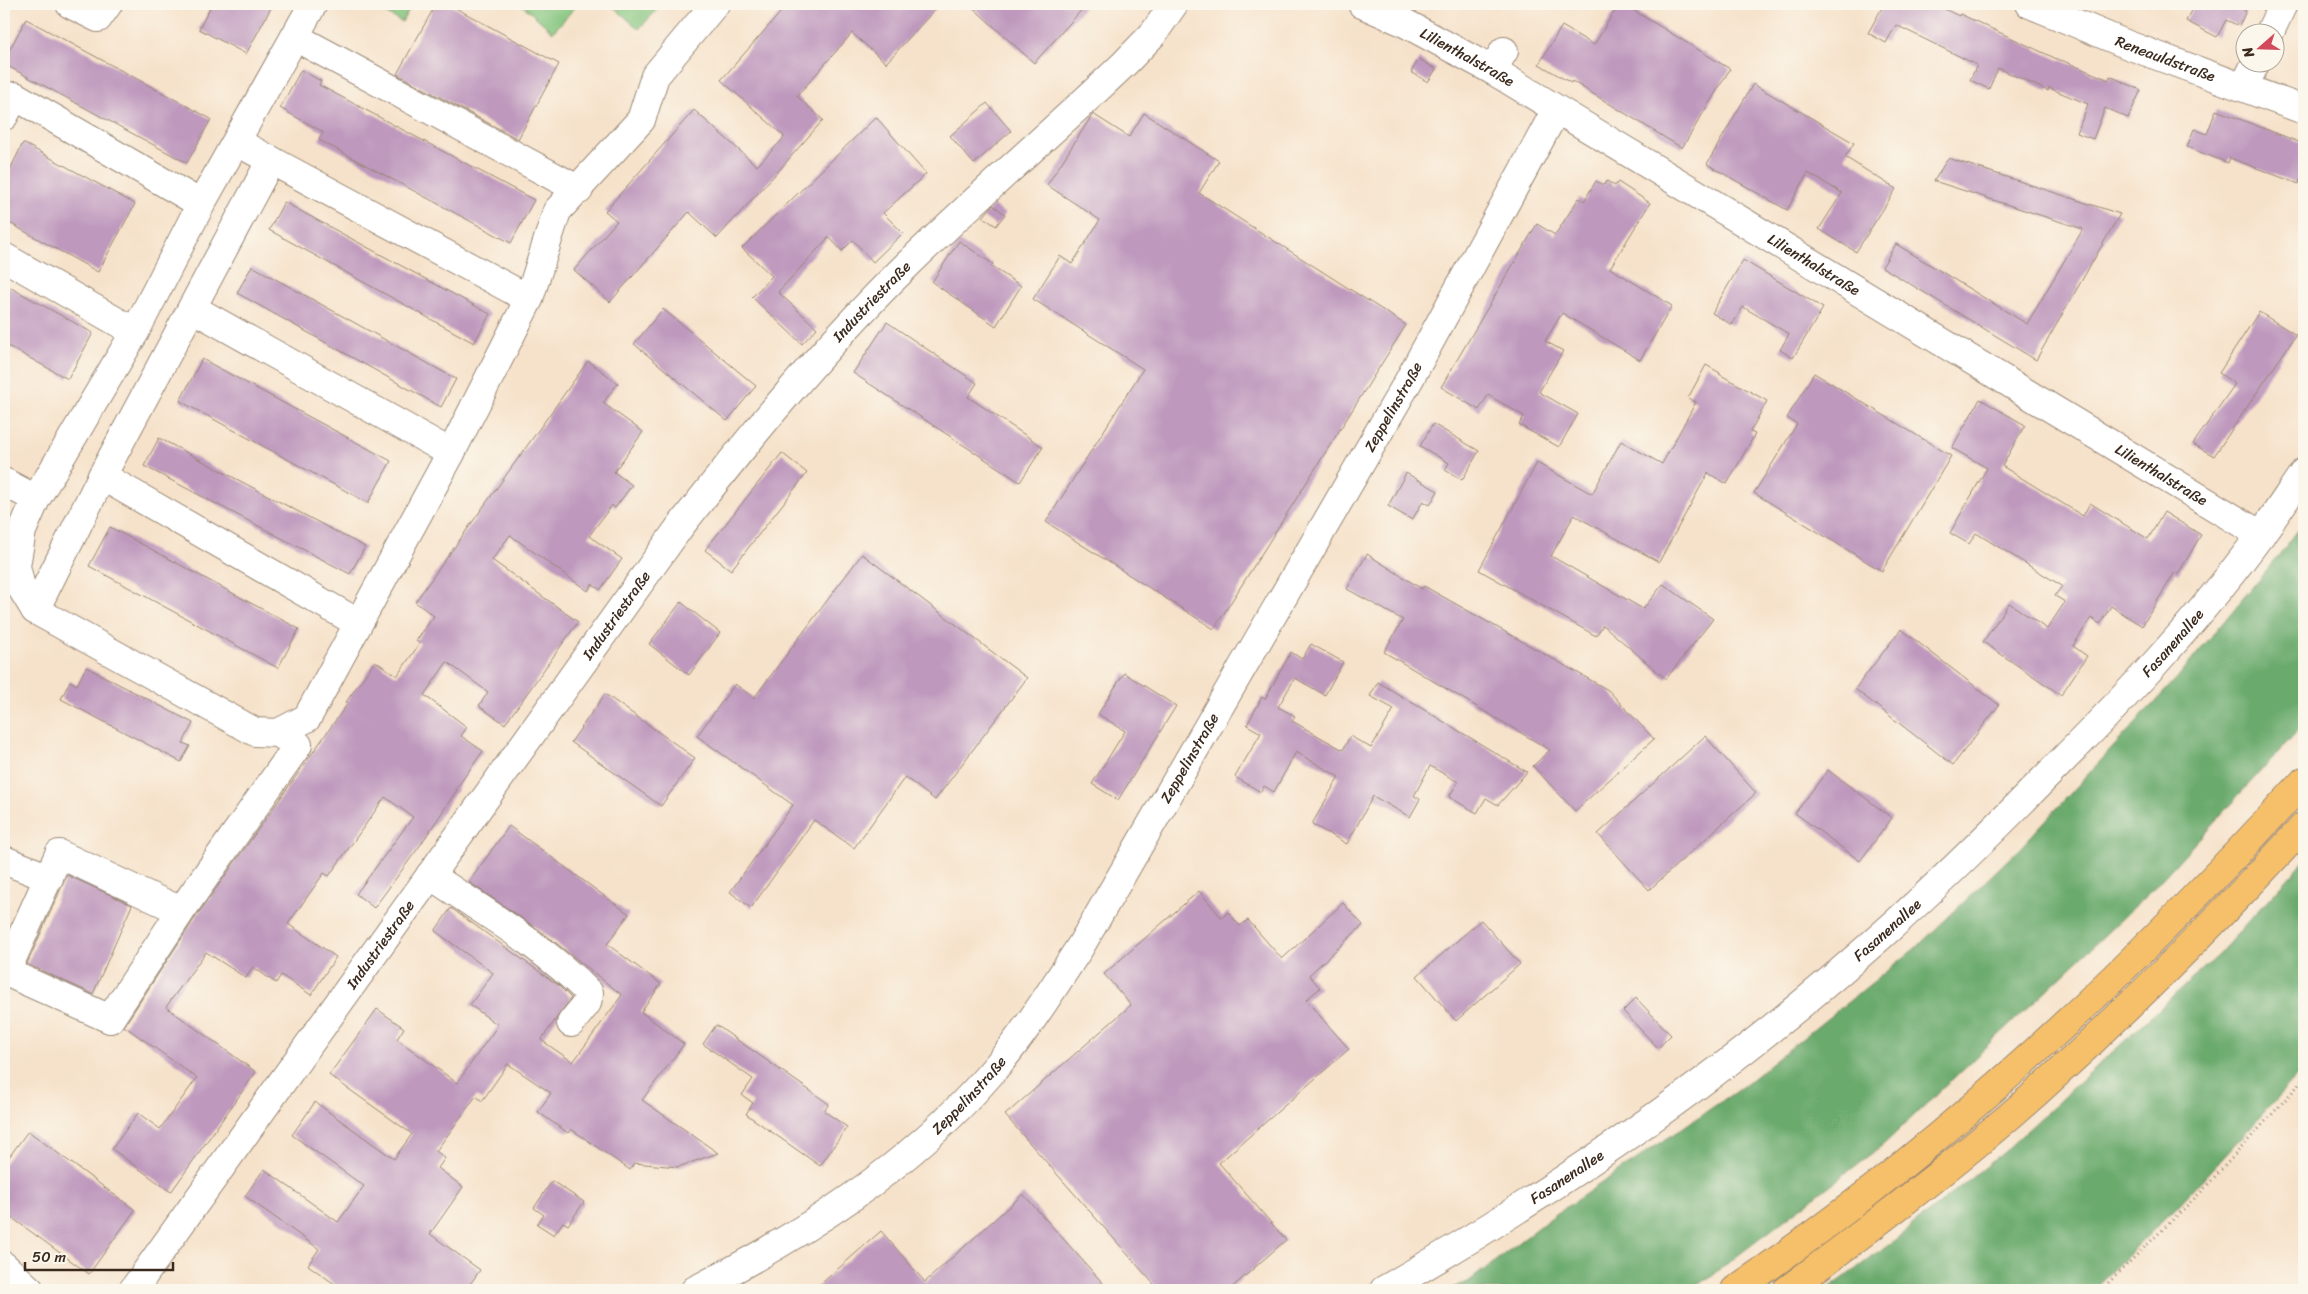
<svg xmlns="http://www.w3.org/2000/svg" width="2308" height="1294" font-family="Sriracha,sans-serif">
<rect width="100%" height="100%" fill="#fbf7ec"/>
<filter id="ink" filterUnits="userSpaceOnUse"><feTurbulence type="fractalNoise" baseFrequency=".02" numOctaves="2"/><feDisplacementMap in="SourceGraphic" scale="10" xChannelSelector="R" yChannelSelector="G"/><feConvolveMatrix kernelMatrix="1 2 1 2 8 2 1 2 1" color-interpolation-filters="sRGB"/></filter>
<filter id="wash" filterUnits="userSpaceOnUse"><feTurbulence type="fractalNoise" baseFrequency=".0096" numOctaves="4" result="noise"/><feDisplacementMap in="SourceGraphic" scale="20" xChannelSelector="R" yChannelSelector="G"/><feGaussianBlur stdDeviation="1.12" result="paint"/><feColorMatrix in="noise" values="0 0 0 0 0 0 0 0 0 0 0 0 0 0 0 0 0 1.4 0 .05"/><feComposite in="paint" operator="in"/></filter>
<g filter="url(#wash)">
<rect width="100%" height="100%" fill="#f6e2ca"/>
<!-- green -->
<path fill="#84c57e" stroke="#60784e" d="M369,4H412L402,22Z
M521,4H578L553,32Z
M610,4H662L639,29Z"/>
<!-- forest -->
<path fill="#6baa6d" stroke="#536a46" d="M2304,522V724L2149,893L1883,1145L1707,1279L1689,1290H1446L1468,1282L1556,1214L1738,1090L1918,946L2021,847L2177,678L2283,550Z
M2304,861V1069L2175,1209L2092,1290H1827L1891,1243L2008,1148L2218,955Z"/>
<g id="blocks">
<!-- building -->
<path fill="#be98bd" d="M212,4H273L246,54L199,29Z
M436,4H448L559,64L518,139L397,74Z
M788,4H940L886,63L852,33L797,96L823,120L780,169L717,238L689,212L610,302L574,270L617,221L605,211L694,110L757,166L783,139L784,136L721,80Z
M969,4H1087L1034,63Z
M1619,4H1623L1730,69L1682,148L1572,81L1571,83L1539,64L1562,26L1594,45Z
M1884,4H1934L1959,16L1960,14L2061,61V60L2109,80L2110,76L2141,90L2128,118L2105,108L2093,139L2077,133L2088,104L2049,88L2048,91L1998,68L1989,89L1970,80L1977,65L1896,25L1886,43L1868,33Z
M2194,4H2234L2246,11L2239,26L2226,20L2217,37L2186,21Z
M26,19L211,119L187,163L4,64V60Z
M1419,59L1436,69L1428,82L1411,72Z
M301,70L321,81L319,85L534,200L511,243L319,140L323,132L280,108Z
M1753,84L1854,143L1845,157L1896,189L1856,252L1819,229L1842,193L1808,173L1787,210L1707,164Z
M987,103L1011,131L974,164L950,136Z
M2216,110L2304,144V181L2300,180L2299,184L2230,158L2228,163L2187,147L2194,129L2207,134Z
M1144,113L1219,161L1199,193L1406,325L1214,629L1046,522L1143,369L1033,299L1060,256L1072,264L1100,220L1047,185L1093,114L1129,137Z
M876,117L926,174L883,213L903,233L873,262L853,240L842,251L829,237L778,292L817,328L802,344L752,297L772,276L742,248Z
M23,143L135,204L98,272L4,220V182Z
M1948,158L2120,214L2036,360L1882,267L1896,244L2027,324L2083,229L1934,181Z
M1596,181L1604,185L1607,181L1615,186L1618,182L1650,203L1610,268L1672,306L1640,360L1562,313L1545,341L1563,351L1539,392L1578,414L1559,447L1519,425L1524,416L1488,395L1479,410L1441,387L1537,224L1555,235L1579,198L1584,201Z
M284,202L490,314L474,343L269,230Z
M993,205L1005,214L996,226L983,217Z
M959,241L993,264L991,266L1021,286L996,326L932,282Z
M1743,260L1823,308L1793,358L1780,350L1789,334L1743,307L1732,325L1712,313Z
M252,266L456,379L441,407L237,293Z
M4,284L93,333L68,379L4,344Z
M663,309L756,386L727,421L634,344Z
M2259,312L2296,335L2214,456L2193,444L2235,384L2219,373Z
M887,322L977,383L968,397L1043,447L1020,482L853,373Z
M202,359L391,461L368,503L180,401Z
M588,361L618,383L603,403L643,432L614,472L632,485L615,508L612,505L589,536L622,559L600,590L592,584L588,591L510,535L492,560L578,622L505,724L479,706L488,692L447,662L424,695L467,727L461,736L483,751L456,789L457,790L419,847L374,908L356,894L413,817L385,797L329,876L324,873L288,924L336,957L311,995L281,975L276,983L253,967L246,978L206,952L166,1007L256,1072L171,1192L112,1149L138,1113L160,1129L197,1078L124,1026L193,921L348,703L346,702L375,661L397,676L420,643L416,641L434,616L415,602Z
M1706,365L1720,373L1719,374L1767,401L1750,432L1755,434L1727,484L1708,473L1659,562L1574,515L1551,556L1643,609L1663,584L1713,619L1666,679L1603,625L1596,636L1479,570L1537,463L1592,494L1621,441L1662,464L1696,402L1688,398Z
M1814,373L1951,456L1882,571L1754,493L1797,424L1787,418Z
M1980,399L2025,425L2002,466L2083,516L2090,503L2148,539L2164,512L2201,535L2178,574L2175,572L2142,626L2111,606L2100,624L2091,618L2073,646L2087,656L2061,695L1983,642L2009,603L2047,629L2065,602L2055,596L2062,586L1976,533L1969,544L1950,533L1987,468L1952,448Z
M1433,424L1479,451L1462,480L1445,470L1449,463L1420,446Z
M159,438L365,547L350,574L144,466Z
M782,453L807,473L731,570L705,550Z
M1406,473L1438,491L1430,505L1423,501L1412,520L1388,506Z
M110,527L299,629L278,668L89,566Z
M862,554L1027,678L935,800L905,777L854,848L814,820L751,908L730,892L793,805L697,736L735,684L754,698Z
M1367,554L1422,589L1424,586L1608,690L1654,739L1575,811L1533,766L1550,750L1384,652L1403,620L1347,589Z
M681,602L720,633L689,675L649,644Z
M1901,629L1999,705L1953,765L1855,689Z
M1311,644L1343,662L1325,695L1295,678L1278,707L1295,716L1292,721L1343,750L1350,736L1371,748L1394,709L1370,696L1378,682L1527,772L1498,805L1486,798L1477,813L1449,797L1458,782L1430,766L1414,796L1420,799L1410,817L1373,796L1347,844L1312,824L1339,777L1296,752L1274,792L1264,786L1261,792L1235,777L1261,733L1247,725L1262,697L1265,699L1291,652L1302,659Z
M86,667L193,723L183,743L190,746L181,762L61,699L70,681L77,685Z
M1124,673L1176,706L1118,800L1092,784L1125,731L1098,714Z
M605,694L695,758L661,806L571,742Z
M1705,736L1756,793L1649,890L1598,834Z
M1828,770L1892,818L1860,861L1795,813Z
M509,826L629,914L607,944L661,984L641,1012L684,1044L642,1100L718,1153L678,1167L634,1163L630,1170L571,1129L568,1133L538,1112L551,1093L508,1064L482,1101L476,1096L436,1151L445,1158L438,1168L463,1187L430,1234L480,1270L466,1290H343L308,1265L319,1249L245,1196L264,1169L338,1222L364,1186L292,1135L315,1102L394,1159L412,1134L329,1075L377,1009L404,1028L397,1039L457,1083L498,1025L470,1005L493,973L435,931L451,908L558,985L571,998L541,1040L573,1062L622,995L542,932L469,882Z
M67,875L132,905L93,994L27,964Z
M1199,891L1222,918L1228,912L1240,926L1248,920L1282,959L1343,903L1363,925L1309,975L1320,988L1306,1000L1349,1049L1219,1163L1286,1240L1229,1290H1159L1005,1115L1131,1005L1104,974Z
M1481,920L1520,964L1456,1021L1417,976Z
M1636,998L1671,1035L1658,1048L1623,1011Z
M716,1025L829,1104L824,1111L847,1127L820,1166L746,1114L753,1103L742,1095L753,1079L703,1044Z
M28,1131L135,1210L89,1274L4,1212V1164Z
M552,1181L584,1202L568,1225L563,1222L554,1235L537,1224L544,1215L534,1208Z
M1023,1194L1109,1290H814L881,1231L925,1282Z"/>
</g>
</g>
<g filter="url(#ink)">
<use href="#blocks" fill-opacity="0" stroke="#988674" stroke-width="1"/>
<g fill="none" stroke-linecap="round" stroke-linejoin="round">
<!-- minor casing -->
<g stroke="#988674" stroke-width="30">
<g id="minor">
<path d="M70,4L98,18L108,4"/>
<path d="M313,4L201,204L135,332L36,499L22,531L16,566L21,587L35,610L255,732L278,733L307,718L451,453L529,299L557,211L641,120L655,76L715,4"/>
<path id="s1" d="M1362,4L1403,22L1492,70L2261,535"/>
<path id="s2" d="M2030,4L2128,45L2304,110"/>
<path d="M2270,32L2283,4"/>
<path d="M295,37L579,190"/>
<path d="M1492,70L1504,51"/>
<path d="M2244,87L2256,62"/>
<path d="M4,116L15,96L201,204"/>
<path d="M237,142L529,299"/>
<path d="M4,257L135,332"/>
<path d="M192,308L451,453"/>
<path d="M102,476L271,160"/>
<path d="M4,482L36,499"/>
<path d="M35,610L102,476L358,623"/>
<path d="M4,860L49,878"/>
<path d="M430,875C484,912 543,946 589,993L587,1003L571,1023"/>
<path d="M181,911L59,854L6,972L110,1019L181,911L298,745L278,733"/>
<path d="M4,1266L30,1290"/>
<path id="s3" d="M133,1290L679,528C749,438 822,349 903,269C975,198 1052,133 1125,63L1153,34L1174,4"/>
<path id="s4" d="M695,1290C804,1234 909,1168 990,1074C1024,1035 1051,991 1080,947L1409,380L1556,110"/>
<path id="s5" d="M1384,1290C1560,1189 1729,1072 1881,936C1935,888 1987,837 2038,785C2117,706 2196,624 2262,533C2277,513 2290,492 2304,472"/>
</g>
</g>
<!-- highway casing -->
<g stroke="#988674" stroke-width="30">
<path id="highway" d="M1735,1290C1946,1146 2132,970 2304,781
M1787,1290C1872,1227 1957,1163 2036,1093C2130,1008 2219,919 2304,826"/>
</g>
<!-- path -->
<path stroke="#988674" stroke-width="3" stroke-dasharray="1 4" stroke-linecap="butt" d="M2101,1290L2201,1192L2304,1079"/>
<!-- minor -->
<use href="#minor" stroke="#fff" stroke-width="28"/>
<!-- highway -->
<use href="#highway" stroke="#f6c06b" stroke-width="28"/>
</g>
</g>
<g text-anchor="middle" stroke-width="4" stroke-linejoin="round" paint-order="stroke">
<!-- street labels -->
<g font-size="15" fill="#3b2a1e" stroke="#fbf7ec">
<text dy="5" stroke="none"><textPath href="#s1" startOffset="118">Lilienthalstraße</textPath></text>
<text dy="5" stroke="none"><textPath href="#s2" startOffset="146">Reneauldstraße</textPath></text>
<text dy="5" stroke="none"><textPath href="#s1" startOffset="522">Lilienthalstraße</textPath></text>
<text dy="5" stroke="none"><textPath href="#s3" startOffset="1235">Industriestraße</textPath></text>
<text dy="5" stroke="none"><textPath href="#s4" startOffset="1148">Zeppelinstraße</textPath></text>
<text dy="5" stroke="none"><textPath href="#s1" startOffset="928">Lilienthalstraße</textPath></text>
<text dy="5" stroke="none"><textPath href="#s3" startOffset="830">Industriestraße</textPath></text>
<text dy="5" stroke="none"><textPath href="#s5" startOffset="1025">Fasanenallee</textPath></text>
<text dy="5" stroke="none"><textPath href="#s4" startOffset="742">Zeppelinstraße</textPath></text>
<text dy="5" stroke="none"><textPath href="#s5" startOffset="620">Fasanenallee</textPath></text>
<text dy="5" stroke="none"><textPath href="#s3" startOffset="425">Industriestraße</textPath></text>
<text dy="5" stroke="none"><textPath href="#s4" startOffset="338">Zeppelinstraße</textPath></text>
<text dy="5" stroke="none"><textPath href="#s5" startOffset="215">Fasanenallee</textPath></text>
</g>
</g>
<!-- margin -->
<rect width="2308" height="1294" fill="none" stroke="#fbf7ec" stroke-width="20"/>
<!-- north arrow -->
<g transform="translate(2260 48) rotate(250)"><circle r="24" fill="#fbf7ec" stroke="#aea59a"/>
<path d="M0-4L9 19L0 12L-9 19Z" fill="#d1495b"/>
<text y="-8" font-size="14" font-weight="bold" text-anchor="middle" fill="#3b2a1e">N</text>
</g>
<!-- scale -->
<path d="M25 1262v8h148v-8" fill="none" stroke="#3b2a1e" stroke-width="2.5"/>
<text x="32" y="1262" font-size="15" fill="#3b2a1e" stroke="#fbf7ec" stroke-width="4" paint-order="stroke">50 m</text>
</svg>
